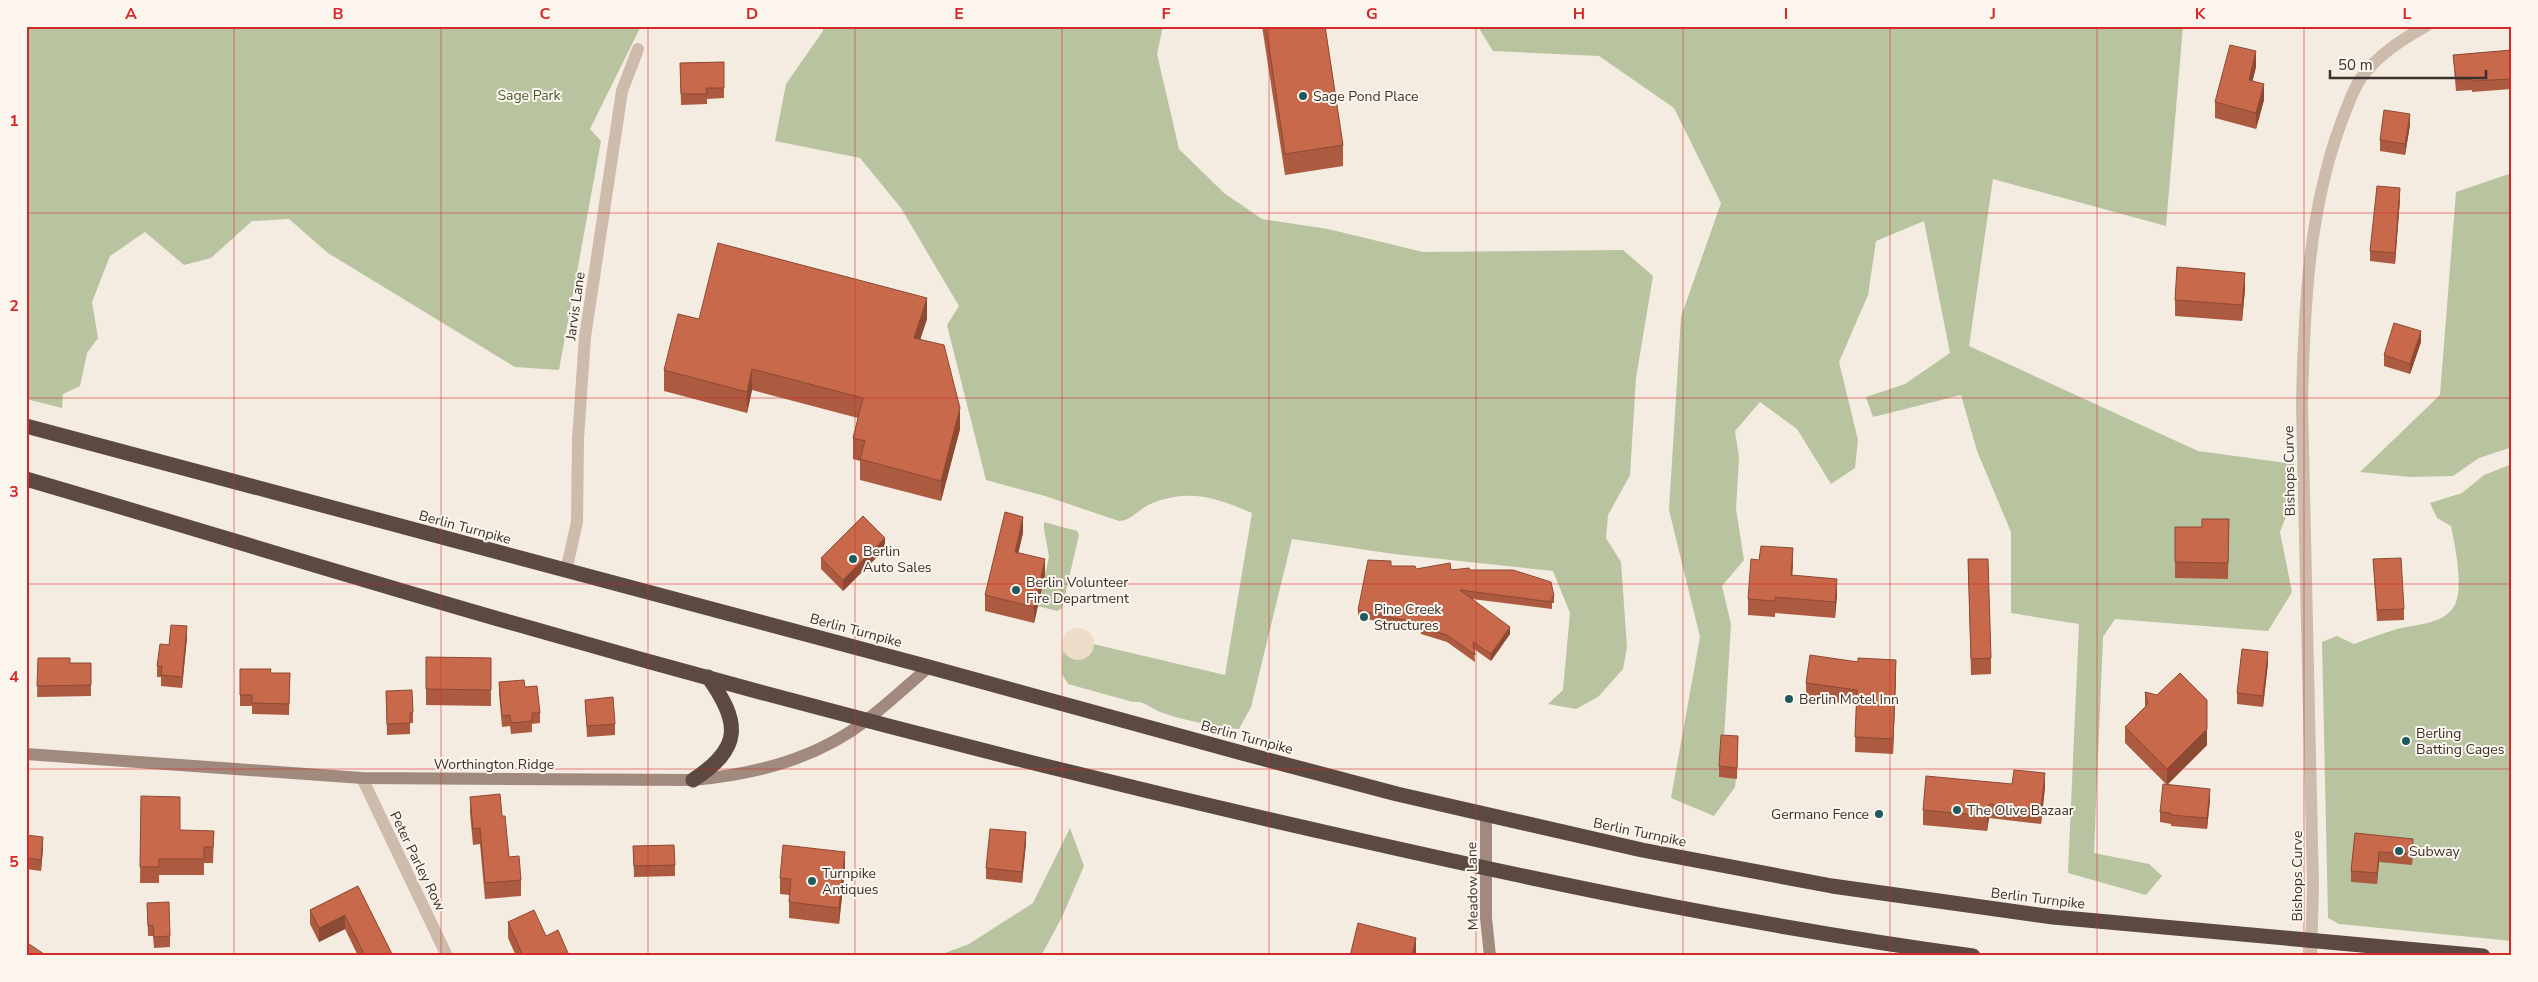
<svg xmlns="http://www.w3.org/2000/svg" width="2538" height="982" font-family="'Nunito Sans',sans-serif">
<rect width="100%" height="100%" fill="#f4ebe1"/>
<!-- green -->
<path fill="#b8c4a0" d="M26,26H641L590,129L601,141L559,370L515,367L328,253L289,219L252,221L211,258L184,265L145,232L110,256L92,302L98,338L87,353L80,386L63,394L62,408L26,399Z
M822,26H1163L1157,54L1179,149L1224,193L1262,219L1328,229L1423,252L1623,250L1653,276L1636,378L1630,475L1608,515L1606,538L1621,562L1627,647L1623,669L1598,697L1576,709L1548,704L1563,690L1570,613L1553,571L1394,554L1292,539L1251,707L1239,729C1221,728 1170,718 1154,709C1146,705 1143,701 1133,702L1068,684L1062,674L1063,650L1066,654L1092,650L1093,644L1225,675L1252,513C1215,497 1187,488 1148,505C1137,511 1132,520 1119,521L1045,496L986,480L947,325L959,306L901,208L860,158L775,141L786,84L823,31Z
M1481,26H2183L2166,226L1993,179L1969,346L2198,451L2294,464L2292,501L2280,532L2292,592L2268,631L2115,619L2103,637L2094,853L2149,864L2162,876L2146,895L2068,873L2079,624L2011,613V532L1977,451L1961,395L1873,417L1866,397L1905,384L1950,353L1924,221L1876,241L1868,295L1839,362L1858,440L1855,468L1831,484L1797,429L1760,402L1735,431L1739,457L1736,509L1744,560L1722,586L1731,624L1724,738L1719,777L1736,778L1735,787L1714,816L1671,798L1700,637L1669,510L1681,317L1721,203L1674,108L1599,56L1493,51L1480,30Z
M2512,173V447L2479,458L2453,476L2410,477L2360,472L2440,395L2456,192Z
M2512,464V941L2339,924L2328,918L2322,642L2337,636L2354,644C2367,639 2380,634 2394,630C2410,625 2442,625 2453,608C2465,591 2455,546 2451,526L2437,518L2430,503L2462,493L2484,475Z
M1044,522L1077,531L1079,535L1062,608L1057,611L1038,606L1049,557L1044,529Z
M1070,828L1084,866L1062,917L1041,956H937L969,944L1033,903Z"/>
<!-- plaza -->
<path fill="#ecdcc8" d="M1062 644a16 16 0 1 1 32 0a16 16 0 1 1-32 0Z"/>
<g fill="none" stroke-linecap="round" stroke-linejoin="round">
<!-- street -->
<path stroke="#cdbbac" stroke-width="12" d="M566,571L577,522L578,439L585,337L622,91L638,49
M362,778L447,956
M2311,956L2313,886L2302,405C2304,310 2308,212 2341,123C2347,108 2352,91 2361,78C2379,54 2401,40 2426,26"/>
<!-- secondary -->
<path stroke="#a18a7d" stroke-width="12" d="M26,754L362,778L693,780C756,774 817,759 868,719C889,703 909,684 929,667
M1486,815V918L1490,956"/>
<!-- highway -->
<path stroke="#5c4a42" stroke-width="15" d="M26,426L929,667L1242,753L1397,794L1642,850L1832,886L2053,917L2483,956
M26,479C187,526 348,576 509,622C790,703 1073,776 1359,840C1562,886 1766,928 1973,956
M693,780C742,748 741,723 708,677"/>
</g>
<!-- wall -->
<path fill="#ac5a40" d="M1262,26H1325L1343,145V166L1285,175Z
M2512,50V89L2472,92V90L2456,91L2453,55Z
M724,62V98L707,99V104L681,105L680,63Z
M2256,67L2252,81L2264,100L2256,129L2215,118V102Z
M2410,125L2405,155L2380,151V140Z
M2400,199L2395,264L2370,261V251Z
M2245,289L2242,321L2175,316V300Z
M699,319H927L920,339L960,429L941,501L860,480V461L853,459V438L858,418L752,390L747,413L664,391V370Z
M2421,342L2410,374L2384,366V355Z
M2229,519L2228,579L2175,578V527H2202Z
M1023,533L1018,552L1045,575L1034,623L985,611V595Z
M885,549L843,591L821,569V558Z
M1968,559L1991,658V674L1971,675Z
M2373,559L2404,609V620L2377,621Z
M1793,564L1792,576L1837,595L1835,618L1775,613V617L1748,615V599Z
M1391,566L1416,569L1470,570L1554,596V603H1552V609L1472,599L1510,634L1491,661L1474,649L1475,662L1447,642L1421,634V631L1358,617V610Z
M187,637L182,688L161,686V677H157V666L169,645Z
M426,657L491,658V706L426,705Z
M38,658L70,663H91V696L37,697Z
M2268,663L2263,707L2237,704V693Z
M240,669L271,673H290L289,715L252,714V706H240Z
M1896,675L1893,754L1855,752L1856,705L1806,698V683Z
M499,682L525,687L540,713V723L532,724V732L511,734L510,726L502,727L499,693Z
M386,691L413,712V723H410V734L387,735Z
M2145,692L2207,745L2167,785L2210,800L2207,829L2171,826V824L2160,822V812L2167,785L2125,743V727L2145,708Z
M585,700L615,724V735L587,737Z
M1738,736L1737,779L1719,777V766Z
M2045,787L2041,824L1989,818L1987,831L1923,825V810Z
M141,796L180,830L214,831L213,863H204V875H159V883H140Z
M470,797L502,816L509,857L521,880V896L485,899L480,844L473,845L470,813Z
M2355,833L2413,850L2412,865L2379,862L2377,884L2351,882V871Z
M26,835L43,848L41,871L26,869Z
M1026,843L1022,883L986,879V868Z
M633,846L675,865V876L634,877Z
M845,868L839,924L789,918V895L780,894V878Z
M358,886L393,956H358L345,929L319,942L310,924V910Z
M147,903L170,936V947L154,948L153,936H148Z
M508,922L546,936L568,956H516L508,938Z"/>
<!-- shaded-wall -->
<path fill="#8c4a34" d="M2256,51V67L2249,96V80Z
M2264,84V100L2256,129V113Z
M2410,114V125L2405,155V144Z
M2400,188V199L2395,264V253Z
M2245,273V289L2242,321V305Z
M927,298V319L914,359V338Z
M2421,331V342L2410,374V364Z
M752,369V390L747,413V392Z
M960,408V429L941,501V481Z
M1023,517V533L1015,568V552Z
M885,538V549L843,591V580Z
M1793,548V564L1791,592V575Z
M1045,559V575L1034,623V607Z
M1837,579V595L1835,618V602Z
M187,626V637L182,688V677Z
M1510,627V634L1491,661V654Z
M2268,652V663L2263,707V696Z
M1896,660V675L1893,754V739Z
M2207,700V745L2167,785V769Z
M2045,773V787L2041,824V810Z
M2210,789V800L2207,829V818Z
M1989,804V818L1987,831V816Z
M1026,832V843L1022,883V872Z
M43,837V848L41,871V860Z
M2413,839V850L2412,865V854Z
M845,852V868L839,924V908Z
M2379,852V862L2377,884V873Z
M345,915V929L319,942V928Z
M1416,938V956H1412Z"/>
<!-- building -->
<path fill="#c8694b" stroke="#8c4a34" d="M1266,26H1325L1343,145L1285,154Z
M2230,45L2256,51L2249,80L2264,84L2256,113L2215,102Z
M2512,50V79L2472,81V79L2456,80L2453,55Z
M724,62V88H706L707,94H681L680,63Z
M2384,110L2410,114L2405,144L2380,140Z
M2377,186L2400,188L2395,253L2370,251Z
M718,243L927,298L914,338L944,345L960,408L941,481L860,459L865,441L853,438L863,398L752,369L747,392L664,370L678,314L699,319Z
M2177,267L2245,273L2242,305L2175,300Z
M2394,323L2421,331L2410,364L2384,355Z
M1005,512L1023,517L1015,552L1045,559L1034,607L985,595Z
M863,516L885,538L843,580L821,558Z
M2202,519H2229L2228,563L2175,562V527H2202Z
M1761,546L1793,548L1791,575L1837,579L1835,602L1775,597V601L1748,599L1751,559L1759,560Z
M2401,558L2404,609L2377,610L2373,559Z
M1968,559H1988L1991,658L1971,659Z
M1368,560L1391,561V566H1415L1416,569L1450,563L1451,570L1469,568L1470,570H1513L1551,582L1554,596L1552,597V602L1460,590L1510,627L1491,654L1473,642L1475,655L1447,635L1421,627L1422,624L1358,610Z
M171,625L187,626L182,677L161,675L162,666H157L160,644L169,645Z
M2242,649L2268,652L2263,696L2237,693Z
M1810,655L1858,662V658L1896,660L1893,739L1855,737L1857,690L1806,683Z
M426,657L491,658V690L426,689Z
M38,658H70V663H91V685L37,686Z
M240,669H271L270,673H290L289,704L252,703V695H240Z
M2180,673L2207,700V729L2167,769L2125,727L2148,704L2145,692L2157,695Z
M524,680L525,687L537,686L540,713H532V721L511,723L510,715L502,716L499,682Z
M412,690L413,712L410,713V723L387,724L386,691Z
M613,697L615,724L587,726L585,700Z
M1721,735L1738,736L1737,768L1719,766Z
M2014,770L2045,773L2041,810L1989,804L1987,816L1923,810L1926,776L2012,784Z
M2163,784L2210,789L2207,818L2171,815V813L2160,812Z
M500,794L502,816H505L509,857L519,856L521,880L485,883L480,828L473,829L470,797Z
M141,796L180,797V830L214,831L213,847H204V859H159V867H140Z
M990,829L1026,832L1022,872L986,868Z
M2355,833L2413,839L2412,854L2379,852L2377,873L2351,871Z
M26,835L43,837L41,860L26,858Z
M674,845L675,865L634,866L633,846Z
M783,845L845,852L839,908L789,902L791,879L780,878Z
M358,886L393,956H365L345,915L319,928L310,910Z
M169,902L170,936L154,937L153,925L148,926L147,903Z
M534,910L546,936L558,930L568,953L562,956H523L508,922Z
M1358,923L1416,938L1412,956H1350Z
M26,942L44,954L42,956H26Z"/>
<!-- grid -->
<path fill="none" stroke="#d62828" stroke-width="1" stroke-opacity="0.55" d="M234,26V956M441,26V956M648,26V956M855,26V956M1062,26V956M1269,26V956M1476,26V956M1683,26V956M1890,26V956M2097,26V956M2304,26V956M26,213H2512M26,398H2512M26,584H2512M26,769H2512"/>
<!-- markers -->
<g fill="#1f5a5e" stroke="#fbf5ee" stroke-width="2">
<circle cx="1303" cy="96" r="5"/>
<circle cx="853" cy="559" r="5"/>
<circle cx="1016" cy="590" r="5"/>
<circle cx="1364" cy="617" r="5"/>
<circle cx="1789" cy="699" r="5"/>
<circle cx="2406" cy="741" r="5"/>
<circle cx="1957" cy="810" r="5"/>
<circle cx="1879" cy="814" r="5"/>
<circle cx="2399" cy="851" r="5"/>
<circle cx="812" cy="881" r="5"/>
</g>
<g text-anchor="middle" stroke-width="4" stroke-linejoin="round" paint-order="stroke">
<!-- park labels -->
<g font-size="14" fill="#4a5a2e" stroke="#fbf5ee">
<text x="529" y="100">Sage Park</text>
</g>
<!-- poi labels -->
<g font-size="14" fill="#3b302b" stroke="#fbf5ee" text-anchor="start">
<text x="1313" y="101">Sage Pond Place</text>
<text x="863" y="556">Berlin<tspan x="863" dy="16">Auto Sales</tspan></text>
<text x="1026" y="587">Berlin Volunteer<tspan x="1026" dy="16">Fire Department</tspan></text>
<text x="1374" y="614">Pine Creek<tspan x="1374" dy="16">Structures</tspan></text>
<text x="1799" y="704">Berlin Motel Inn</text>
<text x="2416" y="738">Berling<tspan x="2416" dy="16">Batting Cages</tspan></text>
<text x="1967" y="815">The Olive Bazaar</text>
<text x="1869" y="819" text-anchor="end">Germano Fence</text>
<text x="2409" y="856">Subway</text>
<text x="822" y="878">Turnpike<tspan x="822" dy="16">Antiques</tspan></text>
</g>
<!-- street labels -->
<g font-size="14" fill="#3b302b" stroke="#fbf5ee">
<text transform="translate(575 306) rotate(-82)" y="5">Jarvis Lane</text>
<text transform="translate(2289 471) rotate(-91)" y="5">Bishops Curve</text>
<text transform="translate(465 527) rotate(15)" y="5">Berlin Turnpike</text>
<text transform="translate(856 630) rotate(15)" y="5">Berlin Turnpike</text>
<text transform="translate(1247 737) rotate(15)" y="5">Berlin Turnpike</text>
<text x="494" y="769">Worthington Ridge</text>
<text transform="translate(1640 832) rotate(12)" y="5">Berlin Turnpike</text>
<text transform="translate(418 861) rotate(64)" y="5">Peter Parley Row</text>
<text transform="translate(2297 876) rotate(-90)" y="5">Bishops Curve</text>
<text transform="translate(1472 886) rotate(-91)" y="5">Meadow Lane</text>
<text transform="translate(2038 898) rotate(7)" y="5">Berlin Turnpike</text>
</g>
</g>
<!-- border -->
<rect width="2538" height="982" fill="none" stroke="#fbf5ee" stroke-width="55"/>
<!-- scale -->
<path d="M2330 70v8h156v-8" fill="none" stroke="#3b302b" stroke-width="2.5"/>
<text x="2338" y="70" font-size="15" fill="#3b302b" stroke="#fbf5ee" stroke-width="4" paint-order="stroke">50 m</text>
<rect x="28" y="28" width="2482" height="926" fill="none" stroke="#d62828" stroke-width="2"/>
<g font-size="16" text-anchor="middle" font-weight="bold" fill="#d62828">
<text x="131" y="19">A</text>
<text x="338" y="19">B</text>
<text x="545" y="19">C</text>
<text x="752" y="19">D</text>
<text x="959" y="19">E</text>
<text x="1166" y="19">F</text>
<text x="1372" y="19">G</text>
<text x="1579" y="19">H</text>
<text x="1786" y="19">I</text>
<text x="1993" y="19">J</text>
<text x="2200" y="19">K</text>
<text x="2407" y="19">L</text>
<text x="14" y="126">1</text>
<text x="14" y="311">2</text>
<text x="14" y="497">3</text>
<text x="14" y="682">4</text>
<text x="14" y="867">5</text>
</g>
</svg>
